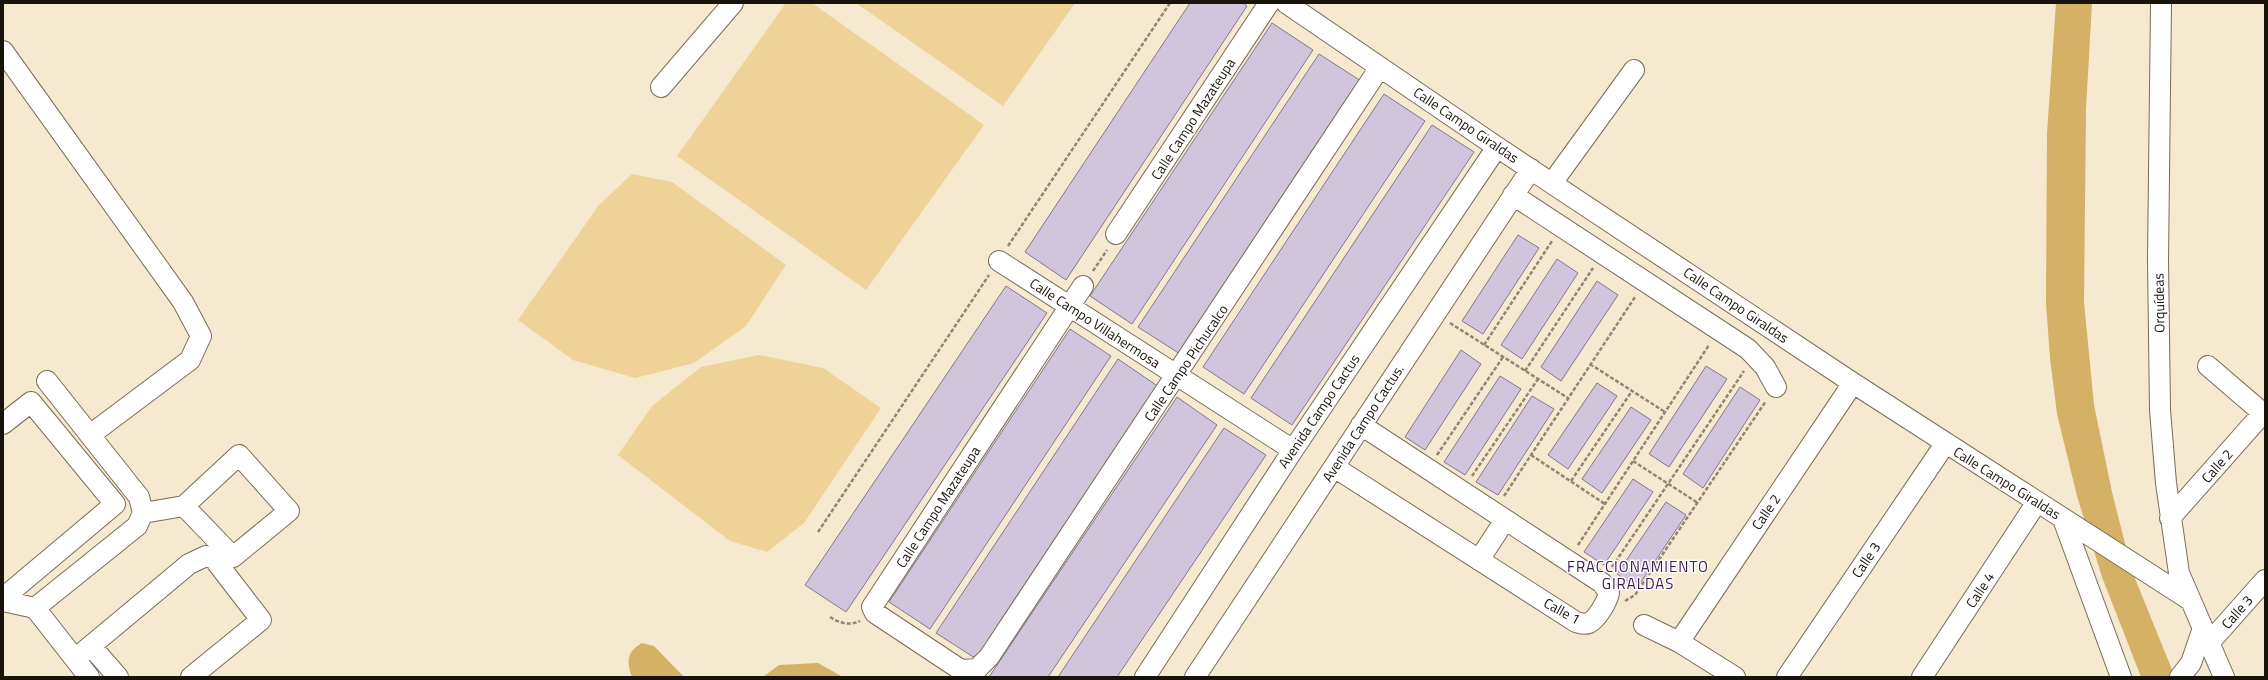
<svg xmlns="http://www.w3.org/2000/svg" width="2268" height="680" font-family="'Titillium Web',sans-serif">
<rect width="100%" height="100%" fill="#f5e9cf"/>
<!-- green -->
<path fill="#eed298" d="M786,3H812L984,125L866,290L677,156Z
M856,3H1075L1003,106Z
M632,174L672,182L786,265L746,326L694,363L635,378L573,360L518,320L599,205Z
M759,355L823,368L881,408L804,523L767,552L730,541L618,455L652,406L701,367Z"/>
<!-- water -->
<path fill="#d5b165" d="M2056,3H2092L2086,109L2084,302L2094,405L2112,492L2132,571L2175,677H2141L2102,577L2077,496L2057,414L2050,358L2046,304L2047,133Z
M642,643L654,646L684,677H632C626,662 627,651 642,643Z
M818,663L843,677H763L779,665Z"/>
<!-- building -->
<path fill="#d1c4dd" stroke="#83778e" d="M1190,3H1243L1247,6L1066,280L1025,252Z
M1272,23L1313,50L1132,324L1090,296Z
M1319,54L1361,81L1180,354L1138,327Z
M1384,94L1425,121L1244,394L1203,367Z
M1432,125L1474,152L1292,425L1251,398Z
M1518,235L1539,248L1483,334L1462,321Z
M1557,259L1578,273L1522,359L1501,345Z
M1597,281L1618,295L1561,381L1541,367Z
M1006,286L1047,313L846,612L805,585Z
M1070,329L1111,356L930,629L889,602Z
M1461,350L1481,364L1425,450L1405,437Z
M1118,359L1159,387L978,660L936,633Z
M1706,366L1727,379L1669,467L1649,454Z
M1500,376L1521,389L1465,475L1444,462Z
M1597,383L1617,396L1568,469L1548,455Z
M1740,387L1760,400L1703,488L1683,474Z
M1532,396L1554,409L1498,495L1476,482Z
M1177,397L1217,425L1048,677H989Z
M1631,407L1651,420L1602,493L1582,479Z
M1224,428L1266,455L1117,677H1058Z
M1633,479L1653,492L1604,565L1584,552Z
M1666,502L1686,515L1637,588L1617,574Z"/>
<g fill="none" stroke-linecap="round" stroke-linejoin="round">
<!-- minor casing -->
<g stroke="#786d56" stroke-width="22">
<path id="minor" d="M1286,3L1497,147L1853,383L2190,600
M2161,3L2158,260L2160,410L2166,483L2179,573L2224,677
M3,51L183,302L201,336L190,360L90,435
M661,87L733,3
M1552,183L1634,70
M1513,195L1748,349L1765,367L1776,387
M1116,234L1269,3
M999,261L1293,450
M1083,286L872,607L875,613L961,670L977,669L989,657L1380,67
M2208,366L2265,415
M47,381L139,497L143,513L137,526L35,608L89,677
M3,424L31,402L115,504L3,598
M1334,467L1576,622C1580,623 1584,625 1589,623C1597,619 1607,602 1609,593L1602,583L1361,425
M143,513L184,506L233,557L289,511L239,455L184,506
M2170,518L2263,413
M2063,519L2121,677
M1479,560L1505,520
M3,601L35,608
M1644,625L1679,642L1735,677
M1679,642L1853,383
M2209,643L2265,580
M91,646L118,677
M75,659L189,564L206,556L214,559L261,620L191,677
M1145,677L1293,450L1497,147
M1195,677L1531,169
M1787,677L1945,444
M1922,677L2037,502
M2180,677L2191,663L2203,628"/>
</g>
<!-- path -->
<path stroke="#8f8674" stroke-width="2.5" stroke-dasharray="4 2" stroke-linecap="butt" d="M1008,246L1170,3
M1093,271L1107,250
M1450,323L1568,398
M1484,345L1552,241
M1590,364L1665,412
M1525,371L1593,268
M1437,455L1503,357
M1531,455L1605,504
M1633,461L1698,503
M1472,476L1538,379
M1571,481L1632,391
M1504,496L1635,297
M818,532L989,275
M1578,545L1709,345
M1612,567L1744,371
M1625,601L1635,595L1766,401
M830,617C839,623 850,626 860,621"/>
<!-- minor -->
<use href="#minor" stroke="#fff" stroke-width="20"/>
</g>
<g text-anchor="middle" stroke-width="3" stroke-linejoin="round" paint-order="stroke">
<!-- street labels -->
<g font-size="14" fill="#19140b" stroke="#fff">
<text transform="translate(1193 119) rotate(-57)" y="5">Calle Campo Mazateupa</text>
<text transform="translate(1466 125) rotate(34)" y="5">Calle Campo Giraldas</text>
<text transform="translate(2159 303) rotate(-91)" y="5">Orquídeas</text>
<text transform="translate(1736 305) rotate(34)" y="5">Calle Campo Giraldas</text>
<text transform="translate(1095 323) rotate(33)" y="5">Calle Campo Villahermosa</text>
<text transform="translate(1186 363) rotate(-56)" y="5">Calle Campo Pichucalco</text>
<text transform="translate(1319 411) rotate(-56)" y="5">Avenida Campo Cactus</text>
<text transform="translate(1363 423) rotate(-57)" y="5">Avenida Campo Cactus.</text>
<text transform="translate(2217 466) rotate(-49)" y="5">Calle 2</text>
<text transform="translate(2007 483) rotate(32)" y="5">Calle Campo Giraldas</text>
<text transform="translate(938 507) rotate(-57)" y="5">Calle Campo Mazateupa</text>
<text transform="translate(1766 512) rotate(-56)" y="5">Calle 2</text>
<text transform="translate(1866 560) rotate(-56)" y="5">Calle 3</text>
<text transform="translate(1980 590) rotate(-57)" y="5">Calle 4</text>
<text transform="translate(1562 611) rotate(29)" y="5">Calle 1</text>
<text transform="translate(2237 612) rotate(-49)" y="5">Calle 3</text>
</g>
<!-- neighbourhood labels -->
<g font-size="15" letter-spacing="1" fill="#3b1b52" stroke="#fff">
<text x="1638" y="572">FRACCIONAMIENTO<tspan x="1638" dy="17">GIRALDAS</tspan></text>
</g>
</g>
<!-- border -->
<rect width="2268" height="680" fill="none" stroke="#19140b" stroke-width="8"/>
</svg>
